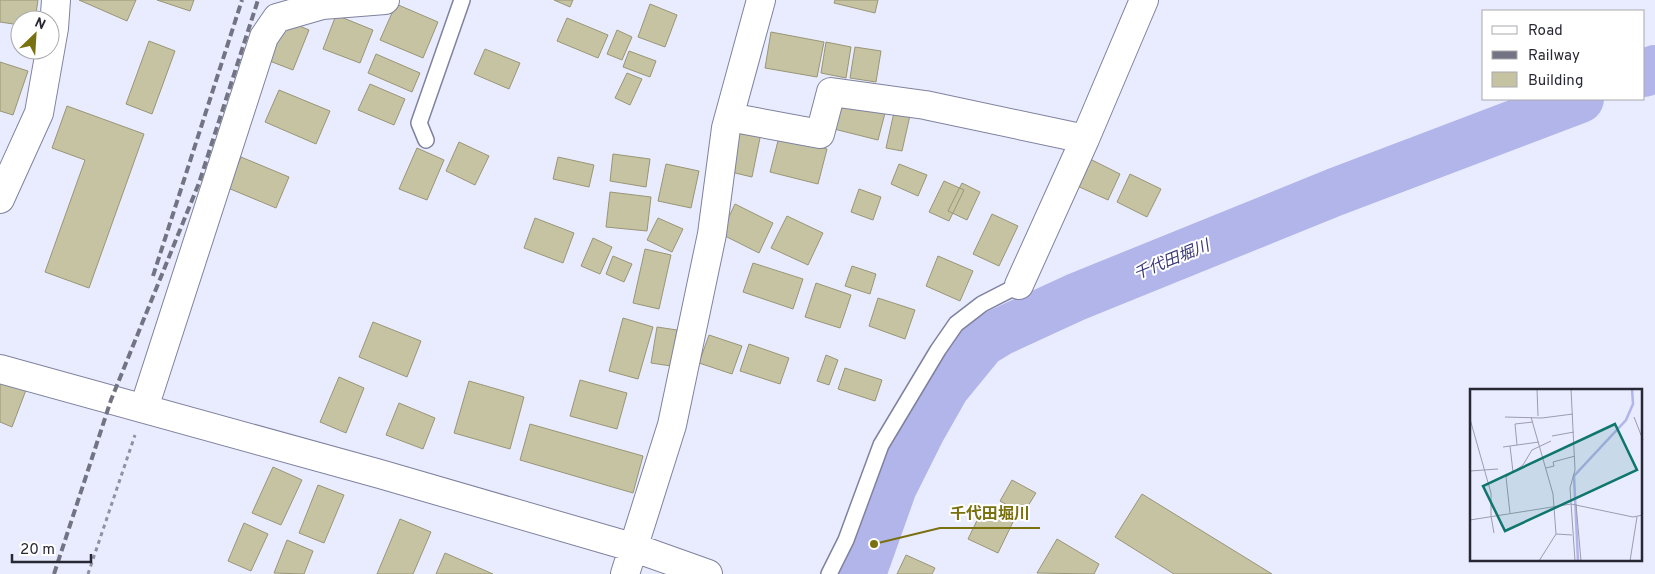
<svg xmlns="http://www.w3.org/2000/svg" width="1655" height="574" font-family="Overpass,'Noto Sans JP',sans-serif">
<rect width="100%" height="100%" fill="#e9ebff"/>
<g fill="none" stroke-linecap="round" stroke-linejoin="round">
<!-- river -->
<path stroke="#b2b5ea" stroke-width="48" d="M1644,73L1655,69
M862,574L893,487L921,431L946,387L982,343L1000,332L1076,297L1335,192L1580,99"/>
</g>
<!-- building -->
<path fill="#c5c3a2" stroke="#999676" d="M0,0H38L35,20H20V25L0,22Z
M79,0H136L127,21Z
M157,0H194L190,11Z
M554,0H573L570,7Z
M835,0H878L875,13L834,3Z
M396,4L438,22L423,58L380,40Z
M650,4L677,15L665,47L638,37Z
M336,15L373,30L360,63L323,49Z
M567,18L608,35L598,58L557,41Z
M283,19L309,30L293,70L267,60Z
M617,30L632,37L622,60L607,54Z
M771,32L824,42L817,77L765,68Z
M149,41L175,51L152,114L126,104Z
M826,42L851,47L846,78L821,73Z
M855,47L881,51L876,82L850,78Z
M485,49L520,63L509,89L474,74Z
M629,51L656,61L650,77L623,67Z
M376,54L420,73L412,92L368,73Z
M0,62L28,71L13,115L0,111Z
M627,73L642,79L630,105L615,98Z
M370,84L405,99L394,125L358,110Z
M279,90L330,111L316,144L265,122Z
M837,101L885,113L878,140L830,128Z
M67,106L144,134L89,288L45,272L85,160L52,148Z
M895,108L911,111L902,151L886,148Z
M740,129L761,133L752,177L731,172Z
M779,137L827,149L818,184L770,172Z
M459,142L489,156L475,185L446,171Z
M417,148L444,160L427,200L399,189Z
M613,154L650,159L646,187L610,181Z
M241,157L289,177L276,208L228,188Z
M558,157L594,165L589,187L553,179Z
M1086,157L1120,174L1108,200L1073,184Z
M666,164L699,171L691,208L658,201Z
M899,164L927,175L918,196L891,184Z
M1130,174L1161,189L1147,217L1117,202Z
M944,181L964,190L949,221L929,212Z
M962,183L980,192L967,220L948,211Z
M859,189L881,197L873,220L851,212Z
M610,192L651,197L647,231L606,227Z
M735,204L773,223L759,253L721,234Z
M992,214L1018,226L999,266L973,254Z
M787,216L823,233L808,265L771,248Z
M535,218L574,233L563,263L524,248Z
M658,218L683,229L672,252L647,240Z
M593,238L612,247L600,274L581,266Z
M645,249L671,255L659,309L633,303Z
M613,256L632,264L624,282L606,274Z
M938,256L973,271L960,301L926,286Z
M753,263L803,279L793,309L743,292Z
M852,266L876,274L870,294L845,286Z
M816,283L851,295L840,328L805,317Z
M878,298L915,310L905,339L869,326Z
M623,318L653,327L638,379L609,371Z
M373,322L421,341L407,377L359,357Z
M657,327L677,330L671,366L651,363Z
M709,335L742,346L732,374L699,363Z
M749,344L789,358L780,384L740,371Z
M826,355L838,360L829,385L817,381Z
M845,368L882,380L875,401L838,389Z
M339,377L364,388L346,433L320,422Z
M0,380L26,390L12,427L0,422Z
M580,380L627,393L617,429L570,416Z
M469,381L524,397L510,449L454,433Z
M399,403L435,418L423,449L386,435Z
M530,424L643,456L633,493L520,460Z
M273,467L302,480L281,525L252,513Z
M1012,480L1036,493L1023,514L1000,501Z
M318,485L344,495L324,543L299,533Z
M1142,494L1272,574H1174L1115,537Z
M983,508L1013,522L998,553L968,539Z
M400,519L431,532L413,574H377Z
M244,523L268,534L251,571L228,561Z
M1057,539L1099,564L1094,574L1037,573Z
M287,540L313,551L304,574L274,573Z
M445,553L493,574H436Z
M906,555L935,568L932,574H897Z"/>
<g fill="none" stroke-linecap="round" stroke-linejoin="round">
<!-- lane casing -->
<g stroke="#7f829f" stroke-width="18">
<path id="lane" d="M426,140L419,123L462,0
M829,574L846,540L881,445L938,350L956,324L982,304L1019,285"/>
</g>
<!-- street casing -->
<g stroke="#7f829f" stroke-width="30">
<path id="street" d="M729,117L820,134L831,92L925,105L1085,139
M0,199L39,113L54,28L56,0
M1019,285L1085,139L1144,0
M0,369L380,474L635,548L708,574
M144,408L264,37L277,18L322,5L385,0
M625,574L672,425L712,234L726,128L761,0"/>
</g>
<!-- path -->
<path stroke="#8f91a1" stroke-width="3" stroke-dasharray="4 4" stroke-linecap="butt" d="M88,574L135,435"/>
<!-- lane -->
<use href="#lane" stroke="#fff" stroke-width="15"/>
<!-- street -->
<use href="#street" stroke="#fff" stroke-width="28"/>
<!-- rail -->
<path stroke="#737483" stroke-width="4" stroke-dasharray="8 4" stroke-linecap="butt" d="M153,276L242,0
M54,574L111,400L199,183L258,0"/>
</g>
<g text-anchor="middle" stroke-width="4" stroke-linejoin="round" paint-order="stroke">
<!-- water labels -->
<g font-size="16" font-style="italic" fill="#3b3978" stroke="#fff">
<text transform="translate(1171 259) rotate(-22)" y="6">千代田堀川</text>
</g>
</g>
<!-- overview -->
<g transform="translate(1470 389)">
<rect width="172" height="172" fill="#e9ebff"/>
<path fill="none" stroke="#b2b5ea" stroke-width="2.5" d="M108,172L104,87L156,31L163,15L162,0"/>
<path fill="none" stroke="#9b9dae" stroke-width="1" d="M67,0L68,27M101,0L105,81L100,99L105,172M35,28L72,29L103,25M61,28L83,105L86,145L102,146M164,28L173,51M0,30L21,104V127M82,47L104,43M47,56L45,35L63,33M40,57L43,83M33,58L69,53M76,79L84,77L83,73L105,67M0,82L28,80M106,115L111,172M40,124L36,88L53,76L62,61L81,52M21,127L24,144M0,131L101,115L163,128L173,126M69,172L86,145M160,172L167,128"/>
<path fill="#0f766e" fill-opacity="0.15" stroke="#0f766e" stroke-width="2.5" d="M145,35L167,81L35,142L13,97Z"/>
<rect width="172" height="172" fill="none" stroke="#272834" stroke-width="2.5"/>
</g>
<!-- callouts -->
<path fill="none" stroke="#797010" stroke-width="2" d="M874 544L940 528H1040"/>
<circle fill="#797010" stroke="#fff" stroke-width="2" cx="874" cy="544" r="5"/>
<g font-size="16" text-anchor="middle" font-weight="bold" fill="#797010" stroke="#fff" stroke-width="4" stroke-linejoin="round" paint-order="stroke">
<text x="990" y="519">千代田堀川</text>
</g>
<!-- legend -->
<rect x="1482" y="10" width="162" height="90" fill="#ffffff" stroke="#a9a9ae"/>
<rect x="1492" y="26" width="25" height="8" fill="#ffffff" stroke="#a9a9ae"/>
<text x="1528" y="35" font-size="15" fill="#272834">Road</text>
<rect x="1492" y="51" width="25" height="8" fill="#737483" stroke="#a9a9ae"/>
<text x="1528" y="60" font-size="15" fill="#272834">Railway</text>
<rect x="1492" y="72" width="25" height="15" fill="#c5c3a2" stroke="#a9a9ae"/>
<text x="1528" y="85" font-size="15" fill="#272834">Building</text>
<!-- north arrow -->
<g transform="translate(35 35) rotate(25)"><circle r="24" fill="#ffffff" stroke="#a9a9ae"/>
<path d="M0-4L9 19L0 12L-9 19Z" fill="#797010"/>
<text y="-8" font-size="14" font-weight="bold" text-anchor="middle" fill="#272834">N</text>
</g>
<!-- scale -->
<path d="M12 554v8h79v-8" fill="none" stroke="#272834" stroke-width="2.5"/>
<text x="20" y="554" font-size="15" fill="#272834" stroke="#ffffff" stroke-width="4" paint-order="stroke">20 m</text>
</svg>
